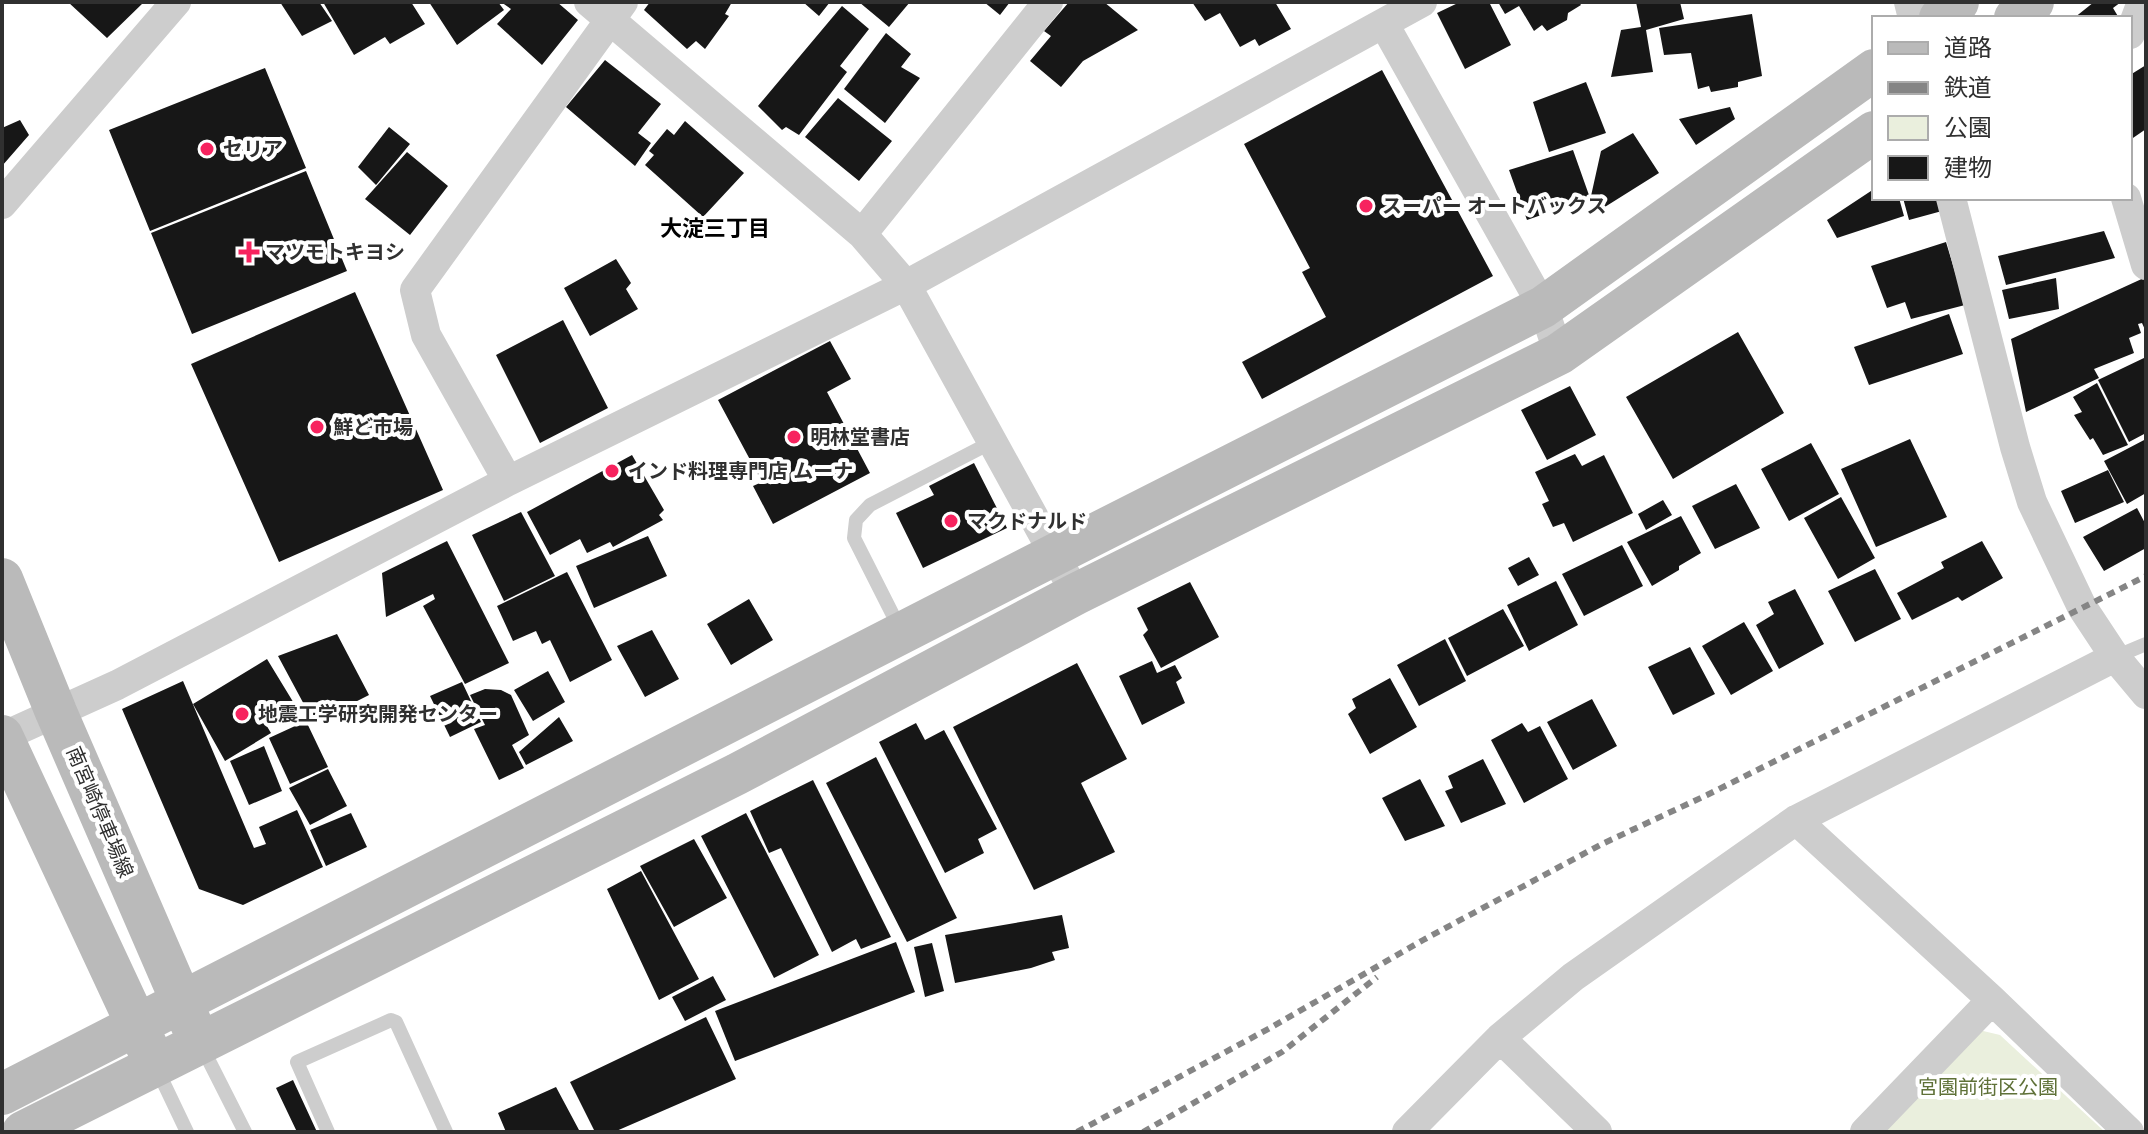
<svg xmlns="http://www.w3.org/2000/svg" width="2148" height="1134" font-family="'Noto Sans','Noto Sans JP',sans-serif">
<rect width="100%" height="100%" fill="#fff"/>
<!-- green -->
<path fill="#eaefdd" d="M1979,1030L2000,1035L2105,1132H1883Z"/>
<!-- building -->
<path fill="#171717" d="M68,2H144L107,38Z
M280,2H319L332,21L302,36Z
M323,2H411L425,24L390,44L385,37L354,55Z
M429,2H498L504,10L457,45Z
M501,2H557L578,20L542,65L497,24L511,9Z
M650,2H732L725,14L729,16L705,49L696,41L687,49L644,10Z
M803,2H830L819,16Z
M859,2H910L889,27Z
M984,2H1010L1000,15Z
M1069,2H1104L1138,30L1083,61L1061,87L1030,61L1051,36L1044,31Z
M1192,2H1275L1291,29L1259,46L1255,39L1240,47L1220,13L1205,21Z
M1460,2H1489L1511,45L1465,69L1437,13Z
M1498,2H1579L1581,5L1568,13L1567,20L1547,31L1542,25L1534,31L1519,6L1505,14Z
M1636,2H1680L1684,19L1646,30L1653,72L1611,77L1621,30L1641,27Z
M2094,2H2121L2113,8L2119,18H2074Z
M842,6L869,29L840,66L847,72L799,135L786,127L782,130L758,106Z
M1752,14L1762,76L1738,82V87L1711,92L1709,86L1698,89L1691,53L1664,55L1659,28Z
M886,33L911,54L901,67L920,78L885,123L844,89Z
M605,60L661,104L638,133L651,143L635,166L566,107Z
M2146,65V129L2130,140V75Z
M265,68L306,168L150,231L109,130Z
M1382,70L1493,276L1262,399L1242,362L1326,317L1302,272L1310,268L1244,144Z
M1586,82L1606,133L1549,152L1533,102Z
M838,98L892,141L859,181L805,137Z
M1730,107L1735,119L1696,145L1679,119Z
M20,120L29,135L2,166V128Z
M685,121L744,173L703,217L645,165L654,155L649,151L667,129L674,135Z
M389,127L410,144L376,185L358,167Z
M1633,133L1659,173L1600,210L1591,196L1601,151Z
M1573,150L1590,198L1527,220L1509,170Z
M407,152L448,186L410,235L365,199Z
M306,171L347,271L192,334L151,233Z
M1874,189V198H1899L1904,216L1837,238L1827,220Z
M1903,198H1939L1942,211L1909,220Z
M2104,231L2115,258L2006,285L1998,256Z
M1946,242L1965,305L1911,319L1905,302L1887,308L1871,266Z
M616,259L631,283L626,289L638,309L590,336L564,288Z
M2146,277V332L2142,323L2138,324L2141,333L2129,338L2134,353L2094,369L2099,378L2026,412L2011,339Z
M2056,278L2059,309L2009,319L2002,290Z
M355,292L443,490L279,562L191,364Z
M1949,314L1963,354L1869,385L1854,347Z
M563,320L608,408L540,443L496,355Z
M1738,332L1784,413L1673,479L1626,397Z
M830,341L851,379L827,392L870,473L773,524L753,486L762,482L718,400Z
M2146,357V433L2129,442L2098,380Z
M2097,383L2128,445L2103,455L2093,438L2090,440L2074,415L2082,412L2073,397Z
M1570,386L1596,435L1547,460L1521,410Z
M1910,439L1947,517L1876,547L1841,469Z
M2146,439V493L2127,504L2104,461Z
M1811,443L1839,494L1789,521L1761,469Z
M1575,454L1582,466L1604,455L1633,513L1573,542L1564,523L1553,527L1542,504L1549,501L1535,472Z
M632,455L664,510L659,515L663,520L613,547L610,542L587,553L580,539L550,555L527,512Z
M974,463L1007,528L923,568L896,513L934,495L929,486Z
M2108,470L2124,502L2075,523L2061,491Z
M1736,484L1760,528L1715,549L1692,506Z
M1841,497L1875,558L1838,579L1804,518Z
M1663,500L1672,515L1646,530L1638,514Z
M2137,508L2146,525V548L2104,571L2083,537Z
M521,512L555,576L504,601L472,535Z
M1681,516L1701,553L1679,566V570L1652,586L1627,542Z
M648,536L667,576L594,608L576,566Z
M447,541L509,663L465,684L423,606L435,599L433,594L386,617L382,573Z
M1982,541L2003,578L1962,601L1958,597L1912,620L1897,593L1944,568L1941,562Z
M1622,545L1643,586L1584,616L1562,574Z
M1529,557L1539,575L1518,586L1508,568Z
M1875,569L1901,619L1855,642L1828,591Z
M567,572L612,660L570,682L550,640L542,644L536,631L513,641L497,606Z
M1556,581L1578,625L1529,651L1507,605Z
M1190,582L1219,637L1161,668L1143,635L1148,630L1137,608Z
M1795,589L1824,644L1779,669L1756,625L1774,614L1768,602Z
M749,599L773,640L731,665L707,624Z
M1503,609L1524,646L1467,676L1448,638Z
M1744,622L1773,671L1731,695L1702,646Z
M652,630L679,679L645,697L617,646Z
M337,634L369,695L314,723L278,656Z
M1445,639L1466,681L1419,706L1397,665Z
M1690,647L1715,694L1673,715L1648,667Z
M267,659L295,705L265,723L271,733L225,761L193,704Z
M1152,661L1157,673L1175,665L1182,678L1176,682L1185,703L1142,725L1119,676Z
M1077,663L1127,759L1081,783L1115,852L1034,890L953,727Z
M548,671L565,702L533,721L514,690Z
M1390,678L1417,727L1370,754L1348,714L1356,708L1352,699Z
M183,681L254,848L266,844L259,827L297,810L323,867L243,905L199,889L122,709Z
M462,682L481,722L450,737L430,696Z
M485,689L501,690L511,695L529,735L512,745L524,768L499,780L474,729L485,725L470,695Z
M1592,699L1617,746L1573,770L1547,722Z
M559,717L573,741L526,765L519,752Z
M306,721L328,767L290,784L269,738Z
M916,723L925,740L944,730L997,829L978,839L984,853L945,873L879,742Z
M1522,723L1528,732L1540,726L1568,779L1524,803L1491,740Z
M264,746L282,791L249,805L230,761Z
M876,757L957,918L907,942L826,783Z
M1483,759L1506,804L1461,823L1445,791L1453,788L1448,776Z
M328,769L347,806L310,825L289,788Z
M1420,779L1445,826L1405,841L1382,798Z
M813,780L891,937L861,949L856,939L832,952L781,848L769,853L750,811Z
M351,813L367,847L326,866L310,830Z
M746,813L819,955L774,978L701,836Z
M694,839L727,898L674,927L640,866Z
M641,871L699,979L659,1000L607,889Z
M1062,915L1069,948L1052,952L1055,960L1031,968L955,983L945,935Z
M896,942L915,992L735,1061L715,1011Z
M932,943L944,991L925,997L914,947Z
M713,976L726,1000L685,1021L672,997Z
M706,1017L736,1079L614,1132H595L570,1082Z
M293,1080L317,1132H297L276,1088Z
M556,1087L579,1130L574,1132H506L498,1113Z"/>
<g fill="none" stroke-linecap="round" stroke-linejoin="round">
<!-- lane -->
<path stroke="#cdcdcd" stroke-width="14" d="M900,629L854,538L856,520L870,505L992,442
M2115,657L2146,644
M202,1047L245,1132
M156,1067L187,1132
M328,1132L297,1062L391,1020L396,1022L446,1132"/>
<!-- street -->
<path stroke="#cdcdcd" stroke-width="30" d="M589,2L862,234L906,285L1076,594
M1909,2L1913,18
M1384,24L1543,307L1559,354
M2130,34L2142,2
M1951,198L2015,447L2032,502L2082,607L2115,657L2146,694
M2126,198L2146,265
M2,204L176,2
M862,234L1048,2
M508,481L426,335L415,290L623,2
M2,737L117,685L508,481L906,285L1422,2
M1796,820L1992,1000L2129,1132
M1500,1038L1597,1132
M1407,1132L1500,1038L1573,977L1796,820L2115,657
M1865,1132L1992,1000"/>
<!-- secondary -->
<path stroke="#bababa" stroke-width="42" d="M1940,18L1958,2
M2015,18L2033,2
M2,579L56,712L193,1028
M2,736L149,1051
M2,1094L1054,555L1543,307L1874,70
M23,1132L737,774L1076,594L1559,354L1874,132"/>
<!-- rail -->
<path stroke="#858585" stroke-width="6" stroke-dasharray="8 6" stroke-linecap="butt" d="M1077,1132L1270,1028L1425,939L1602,844L1707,795L2146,576
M1143,1132L1282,1052L1377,977"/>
</g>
<!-- markers -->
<g fill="#f7235f" stroke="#fff" stroke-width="3">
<circle cx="207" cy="149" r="8"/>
<circle cx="1366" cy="206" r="8"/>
<path d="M245 240h8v8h8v8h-8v8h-8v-8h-8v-8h8z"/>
<circle cx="317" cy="427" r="8"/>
<circle cx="794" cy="437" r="8"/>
<circle cx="612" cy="471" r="8"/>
<circle cx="951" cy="521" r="8"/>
<circle cx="242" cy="714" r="8"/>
</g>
<g text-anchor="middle" stroke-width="8" stroke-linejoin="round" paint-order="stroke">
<!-- poi labels -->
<g font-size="20" font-weight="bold" fill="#303030" stroke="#fff" text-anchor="start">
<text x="223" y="156">セリア</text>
<text x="1382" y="213">スーパー オートバックス</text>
<text x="265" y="259">マツモトキヨシ</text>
<text x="333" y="434">鮮ど市場</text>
<text x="810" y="444">明林堂書店</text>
<text x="628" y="478">インド料理専門店 ムーナ</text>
<text x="967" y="528">マクドナルド</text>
<text x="258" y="721">地震工学研究開発センター</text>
</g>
<!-- street labels -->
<g font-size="20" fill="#303030" stroke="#fff">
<text transform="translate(100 812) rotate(67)" y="7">南宮崎停車場線</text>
</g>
<!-- park labels -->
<g font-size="20" fill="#5f7138" stroke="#fff">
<text x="1988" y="1094">宮園前街区公園</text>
</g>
<!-- neighbourhood labels -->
<g font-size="22" font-weight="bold" fill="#000" stroke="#fff">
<text x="715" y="236">大淀三丁目</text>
</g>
</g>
<!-- border -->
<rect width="2148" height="1134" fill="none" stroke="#303030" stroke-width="8"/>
<!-- legend -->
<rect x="1872" y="16" width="260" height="184" fill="#ffffff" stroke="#acacac" stroke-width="2"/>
<rect x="1888" y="42" width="40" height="12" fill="#bababa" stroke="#acacac" stroke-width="2"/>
<text x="1944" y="56" font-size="24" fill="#303030">道路</text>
<rect x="1888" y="82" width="40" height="12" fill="#858585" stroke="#acacac" stroke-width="2"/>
<text x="1944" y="96" font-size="24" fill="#303030">鉄道</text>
<rect x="1888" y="116" width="40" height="24" fill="#eaefdd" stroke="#acacac" stroke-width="2"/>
<text x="1944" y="136" font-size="24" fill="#303030">公園</text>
<rect x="1888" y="156" width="40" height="24" fill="#171717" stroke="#acacac" stroke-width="2"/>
<text x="1944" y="176" font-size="24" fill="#303030">建物</text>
</svg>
